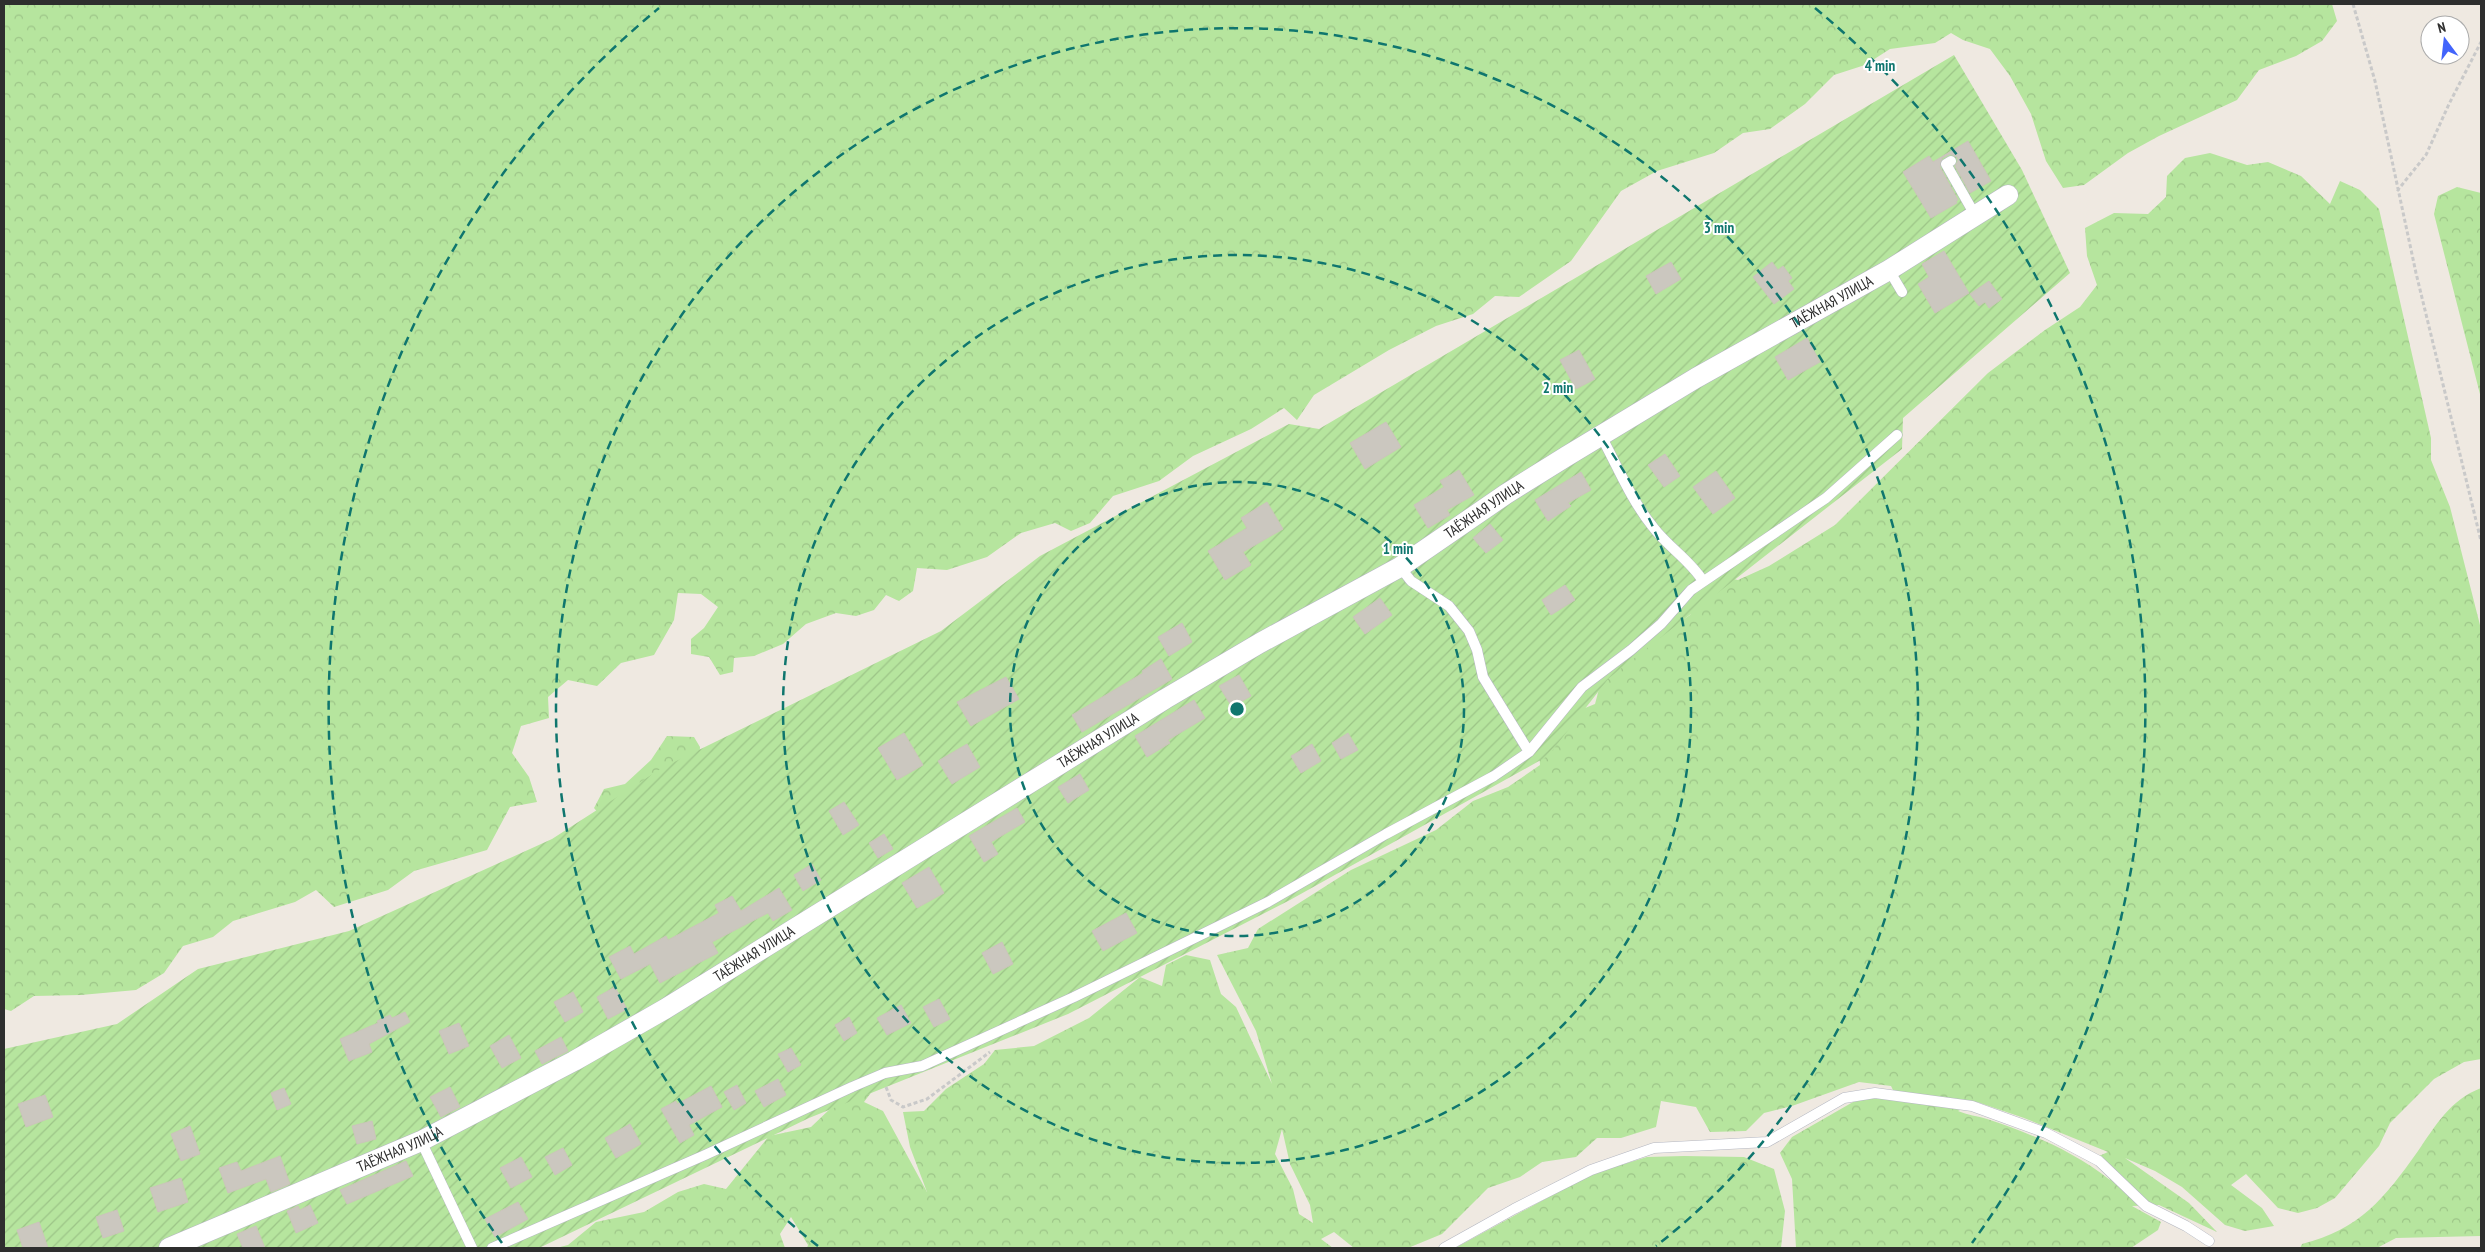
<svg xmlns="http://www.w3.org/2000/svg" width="2485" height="1252" font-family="'PT Sans Narrow',sans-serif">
<defs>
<pattern id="forest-crowns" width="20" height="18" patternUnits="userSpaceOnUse" patternTransform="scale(1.25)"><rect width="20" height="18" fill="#b6e59e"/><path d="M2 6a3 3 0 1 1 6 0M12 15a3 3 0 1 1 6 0" fill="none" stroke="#9dc588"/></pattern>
<pattern id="garden-furrows" width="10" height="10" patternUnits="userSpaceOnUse" patternTransform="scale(1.25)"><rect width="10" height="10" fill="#b6e59e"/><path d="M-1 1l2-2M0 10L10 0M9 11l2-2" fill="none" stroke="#9dc588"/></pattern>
</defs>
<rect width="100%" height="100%" fill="#efe9e1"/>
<!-- forest -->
<path fill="url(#forest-crowns)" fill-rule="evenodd" d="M4,4H2332L2337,21L2322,41L2296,56L2259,70L2237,100L2159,136L2128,153L2084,185L2063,188L2046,161L2031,114L2010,76L1990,49L1963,40L1951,33L1935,43L1890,49L1865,65L1834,75L1805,104L1770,129L1743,133L1714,153L1657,171L1621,191L1571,261L1519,297L1495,296L1473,314L1436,326L1389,350L1314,395L1297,420L1284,408L1251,429L1193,456L1159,481L1113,496L1090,523L1071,531L1055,523L1021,533L987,557L947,570L917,568L913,591L899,601L886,595L874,610L856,616L836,613L806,624L783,644L754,656L734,658L733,672L720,675L709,657L691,654V639L704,628L718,607L701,594L678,593L674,620L654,655L621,663L597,686L568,680L548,697L549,718L521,726L512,753L529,777L537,802L510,807L487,850L414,871L388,890L334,907L316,890L295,902L233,921L213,937L183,946L164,973L136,990L81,995L34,996L11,1011L4,1009Z
M2210,153L2247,165L2268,162L2301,176L2330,204L2340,181L2360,190L2379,209L2431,438V460L2450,507L2481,629V1059L2464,1062L2434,1079L2390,1123L2379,1146L2335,1198L2317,1208L2298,1213L2278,1208L2246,1174L2231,1185L2262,1208L2274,1226L2245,1231L2225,1225L2182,1187L2155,1171L2125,1158L2189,1203L2217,1232L2159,1205L2132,1206L2161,1222L2158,1230L2131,1248H1796L1792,1179L1780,1153L1792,1137L1860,1098L1896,1096L1891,1086L1859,1082L1792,1106L1764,1113L1746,1131L1710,1132L1696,1107L1661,1101L1656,1127L1621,1138H1597L1576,1157L1542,1162L1520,1177L1488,1188L1442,1234L1408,1248H1354L1334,1232L1321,1239L1333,1248H807L808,1245L791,1217L780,1234L785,1248H556L568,1245L596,1222L644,1212L678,1192L704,1184L726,1189L769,1136L811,1127L832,1107L879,1082L864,1102L883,1111L927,1192L910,1147L903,1112L924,1111L946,1089L984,1064L995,1050L1034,1046L1089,1018L1140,977L1162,986L1166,965L1186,955L1210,960L1221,994L1236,1007L1272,1084L1256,1031L1217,955L1248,948L1258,929L1351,870L1436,830L1473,801L1508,787L1540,765L1538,738L1580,710L1595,704L1603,674L1690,615L1700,597L1719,576L1738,580L1769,566L1835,525L1988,373L2045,330L2080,307L2097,285L2087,256L2085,228L2114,213L2148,214L2166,197L2167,176L2185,158ZM1977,1102L2024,1118L2108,1152L2099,1156L2110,1180C2073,1151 2032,1134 1987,1119C1978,1116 1967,1115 1958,1111ZM1282,1129L1290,1164L1310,1205L1313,1223L1299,1214L1293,1189L1275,1154Z
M2457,187L2481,193V398L2434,214L2438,196Z
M667,736L694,737L700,747L699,765L604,820L594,808L604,789L625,784L651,760Z
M2481,1088V1236L2396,1238L2377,1248H2300L2302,1244C2360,1229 2384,1199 2418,1151C2436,1125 2450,1100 2481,1088Z
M1684,1156L1744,1157L1774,1169L1785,1211L1781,1248H1455L1591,1174L1647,1157Z"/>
<!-- garden -->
<path fill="url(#garden-furrows)" d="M1954,55L2022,170L2070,273L1903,418L1902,449L1609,678L1548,756L1290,900L1068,1014L809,1118L539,1248H4V1049L117,1024L198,969L349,931L552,839L662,768L941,631L1040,556L1289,424L1319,429Z"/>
<!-- building -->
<path fill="#cbc7bf" stroke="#cbc5ba" d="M1968,141L1991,181L1970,193L1955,166L1958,161L1957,157L1950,154L1942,158L1940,167L1958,200L1956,201L1957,203L1931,218L1903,172L1929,156L1933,162Z
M1944,251L1969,293L1935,313L1918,284L1929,277L1922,264Z
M1671,262L1681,279L1656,294L1646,276Z
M1772,262L1778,270L1783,266L1792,278L1788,281L1794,289L1774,304L1753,277Z
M1989,281L2002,299L1989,308L1985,302L1979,306L1970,294Z
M1807,338L1820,362L1788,380L1775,357Z
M1579,350L1595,379L1576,389L1560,360Z
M1386,422L1401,447L1365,469L1350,443Z
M1665,454L1680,476L1664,487L1648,465Z
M1459,470L1474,495L1447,510L1450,515L1428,528L1414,505L1444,487L1440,481Z
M1716,471L1735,498L1713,514L1693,487Z
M1581,472L1591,490L1568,503L1571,506L1548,521L1535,500Z
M1267,502L1283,529L1243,552L1251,565L1225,580L1208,551L1247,528L1241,518Z
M1490,524L1503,540L1486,553L1473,538Z
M1565,585L1575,600L1551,615L1542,600Z
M1380,598L1392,615L1365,634L1353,617Z
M1182,623L1192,642L1169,656L1158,637Z
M1161,659L1172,679L1082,732L1072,715L1143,673L1142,671Z
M1239,675L1251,696L1232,707L1219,686Z
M1006,677L1019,699L971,726L957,702Z
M1194,700L1205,718L1168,740L1170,743L1147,757L1135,736Z
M904,733L923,765L897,780L878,748Z
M1348,733L1358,750L1341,759L1332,743Z
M967,744L980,767L952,784L938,761Z
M1312,744L1321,761L1301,773L1291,756Z
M1080,774L1089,790L1068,803L1058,787Z
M844,802L859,825L843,835L829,811Z
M1017,808L1025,822L991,842L998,854L984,862L969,836Z
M884,834L893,849L878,858L869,843Z
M812,864L821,880L803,891L794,875Z
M929,867L944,893L917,908L902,883Z
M779,888L792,910L773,921L768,913L712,942L718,953L660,983L650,964L621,979L609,957L630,946L634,954L666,936L668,940L719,913L715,905L732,896L741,911Z
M1126,913L1137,933L1103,951L1092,931Z
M1002,942L1013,964L993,974L982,953Z
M615,987L627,1009L608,1019L597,997Z
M573,992L583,1012L565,1022L554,1002Z
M939,999L950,1019L934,1027L923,1007Z
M901,1005L911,1023L887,1035L877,1018Z
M405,1012L410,1022L369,1044L372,1052L349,1061L340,1039L378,1023L377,1021L390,1015L392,1018Z
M849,1017L857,1033L844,1041L835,1025Z
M459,1023L469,1046L449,1054L439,1031Z
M509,1035L521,1058L502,1068L490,1046Z
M561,1037L568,1051L542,1064L535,1051Z
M791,1048L801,1065L788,1072L778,1054Z
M778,1079L786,1095L764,1107L755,1091Z
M737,1085L746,1103L734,1110L724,1092Z
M711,1086L722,1107L689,1125L694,1135L680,1143L661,1109L676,1101L677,1104Z
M450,1087L460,1107L441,1117L430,1097Z
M284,1088L291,1104L277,1110L271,1093Z
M45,1095L53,1117L26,1127L18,1104Z
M372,1121L376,1139L357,1144L352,1126Z
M630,1124L641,1144L616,1158L605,1138Z
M190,1126L200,1154L181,1161L171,1134Z
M563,1148L572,1165L555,1175L545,1157Z
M280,1156L290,1184L271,1192L266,1179L228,1193L219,1168L237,1162L241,1171Z
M521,1157L532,1177L511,1188L500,1168Z
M406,1161L413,1176L347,1204L340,1190Z
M181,1178L188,1202L158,1212L150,1188Z
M518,1202L528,1219L495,1237L485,1219Z
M310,1205L318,1223L296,1233L287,1211L298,1206L300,1210Z
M117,1210L124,1231L103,1238L96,1217Z
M39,1222L48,1248H23L17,1230Z
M256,1226L265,1248H243L237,1234Z"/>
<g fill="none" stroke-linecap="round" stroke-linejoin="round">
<!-- lane casing -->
<g stroke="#b4b7c1" stroke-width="11">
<path id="lane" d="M1951,161L1946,164L1975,215
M1889,270L1902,292
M1601,436C1618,467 1631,500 1653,527C1668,547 1690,560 1703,581
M1400,567L1411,581L1449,606L1469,631L1477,650L1483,677L1529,752
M421,1141L472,1248
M492,1248L705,1155L852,1087L885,1073L922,1066L1074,997L1268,902L1386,834L1494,776L1529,752L1582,687L1631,650L1661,624L1691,590L1826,498L1897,435
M1444,1248L1514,1209L1591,1170L1654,1148L1767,1142L1844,1098L1875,1093L1972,1106L2046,1133L2099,1161L2146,1206L2186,1226L2209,1241"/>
</g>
<!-- street casing -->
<g stroke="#b4b7c1" stroke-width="21">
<g id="street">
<path id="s1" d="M169,1248L421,1141L574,1061L665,1009L1165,699L1260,643L1400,567L1506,494L1567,456L1696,378L1889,270L2008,195"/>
</g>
</g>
<!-- path -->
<path stroke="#c9c9c9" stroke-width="3" stroke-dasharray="4 2.5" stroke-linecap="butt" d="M2353,4L2375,81L2416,273L2481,541
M2397,191L2426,155L2449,104L2481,42
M886,1087L891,1100L903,1107L927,1099L990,1052"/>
<!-- lane -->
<use href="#lane" stroke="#fff" stroke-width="10"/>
<!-- street -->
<use href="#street" stroke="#fff" stroke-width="20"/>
</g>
<!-- distance rings -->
<g fill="none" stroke="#0f766e" stroke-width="2.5" stroke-dasharray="9 6">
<circle cx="1237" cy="709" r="227"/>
<circle cx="1237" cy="709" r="454"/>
<path d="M818 1246A681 681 0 1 1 1656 1246"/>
<path d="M502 1243A909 909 0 0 1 659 8M1815 8A909 909 0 0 1 1972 1243"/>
</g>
<g text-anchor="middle" stroke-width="4" stroke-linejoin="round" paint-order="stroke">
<!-- street labels -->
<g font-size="15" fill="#2e2e2e" stroke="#fff">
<text dy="5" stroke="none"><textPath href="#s1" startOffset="1916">ТАЁЖНАЯ УЛИЦА</textPath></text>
<text dy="5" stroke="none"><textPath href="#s1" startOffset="1511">ТАЁЖНАЯ УЛИЦА</textPath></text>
<text dy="5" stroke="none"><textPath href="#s1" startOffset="1061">ТАЁЖНАЯ УЛИЦА</textPath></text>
<text dy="5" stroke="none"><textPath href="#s1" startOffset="656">ТАЁЖНАЯ УЛИЦА</textPath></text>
<text dy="5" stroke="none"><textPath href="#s1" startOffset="251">ТАЁЖНАЯ УЛИЦА</textPath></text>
</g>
</g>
<circle cx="1237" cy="709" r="8" fill="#0f766e" stroke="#fff" stroke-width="2.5"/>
<g font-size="15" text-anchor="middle" font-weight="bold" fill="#0f766e" stroke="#fff" stroke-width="4" stroke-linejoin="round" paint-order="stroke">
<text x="1880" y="71">4 min</text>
<text x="1719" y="233">3 min</text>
<text x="1558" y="393">2 min</text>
<text x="1398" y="554">1 min</text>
</g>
<!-- border -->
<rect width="2485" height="1252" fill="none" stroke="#2e2e2e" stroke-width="10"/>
<!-- north arrow -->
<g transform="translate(2445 40) rotate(345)"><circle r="24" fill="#ffffff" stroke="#ababab"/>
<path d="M0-4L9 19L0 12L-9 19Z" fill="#4264fb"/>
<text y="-8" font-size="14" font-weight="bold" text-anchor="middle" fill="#2e2e2e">N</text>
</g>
</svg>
